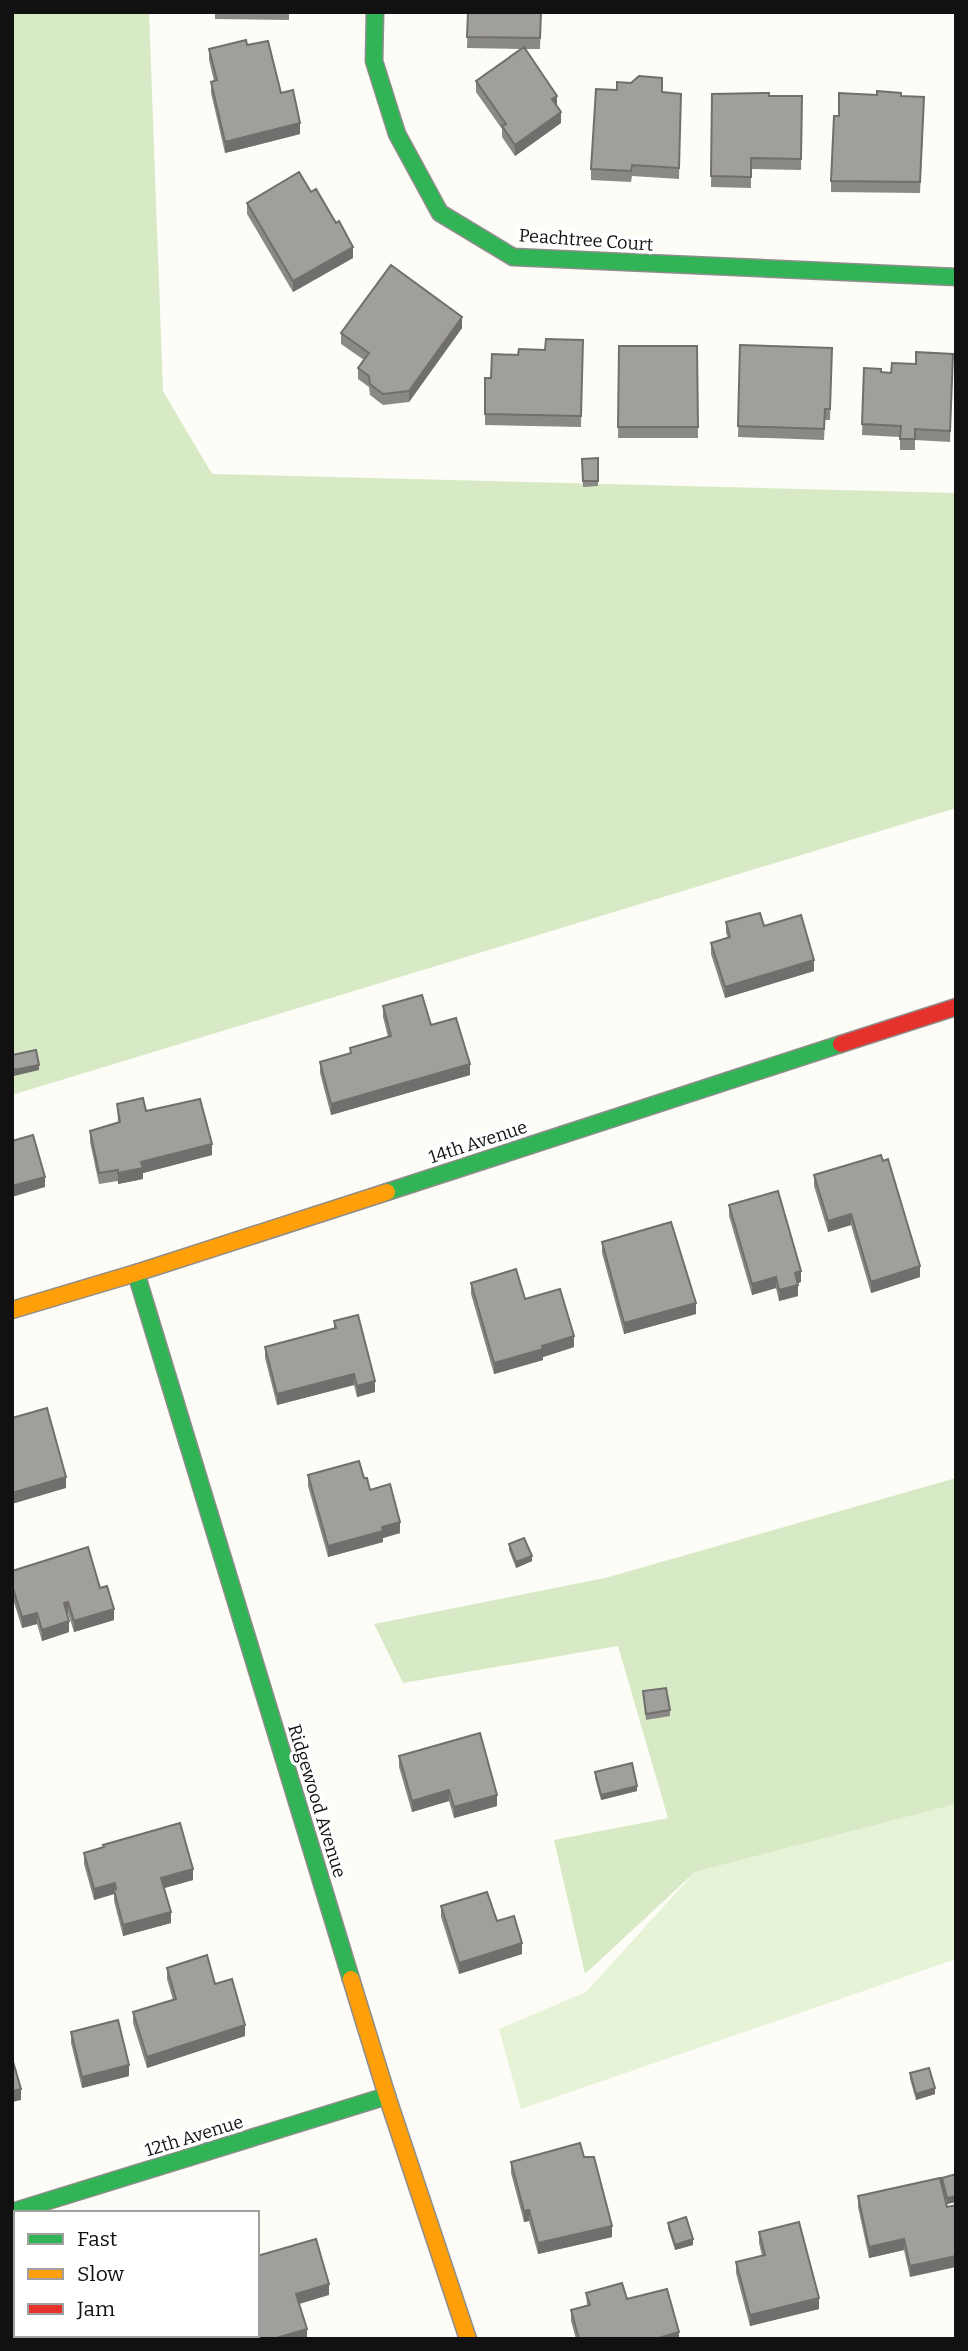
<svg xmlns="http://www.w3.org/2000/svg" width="968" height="2351" font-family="Bitter,serif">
<rect width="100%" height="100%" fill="#fdfcf7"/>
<!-- green -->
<path fill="#e7f3d7" d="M956,1804V1959L521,2109L499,2029L586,1992L695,1872Z"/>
<!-- forest -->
<path fill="#d8eac5" d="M12,12H149L163,391L212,474L956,493V808L12,1095Z
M956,1478V1804L695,1872L585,1974L554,1840L668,1818L618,1646L403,1683L374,1624L605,1578Z"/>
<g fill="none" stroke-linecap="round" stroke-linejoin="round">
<!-- fast casing -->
<g stroke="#8e8d8b" stroke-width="19">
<path id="fast" d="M375,12L374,61L397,134L440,213L513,257L956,277
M387,1192L841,1044
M136,1273L351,1979
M12,2212L387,2096"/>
</g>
<!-- slow casing -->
<g stroke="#8e8d8b" stroke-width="19">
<path id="slow" d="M12,1310L136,1273L387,1192
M351,1979L387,2096L468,2339"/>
</g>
<!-- jam casing -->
<g stroke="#8e8d8b" stroke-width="19">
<path id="jam" d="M841,1044L956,1007"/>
</g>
<!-- fast -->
<use href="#fast" stroke="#30b455" stroke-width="16"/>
<!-- slow -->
<use href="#slow" stroke="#ff9f0a" stroke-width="16"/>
<!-- jam -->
<use href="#jam" stroke="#e5322d" stroke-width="16"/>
</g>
<!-- wall -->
<path fill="#8a8986" d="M215,12H289V20L215,19Z
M468,12H541L540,49H525L557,107L561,123L515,156L502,137V129L476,92V81L521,49L467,48Z
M247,45L281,93L300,134L225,153L211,93V82L214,81L209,60V49Z
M662,92L681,94L679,179L632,176L631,182L591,180V169Z
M712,94L802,96L801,170L751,169V188L711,187Z
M877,95L901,96L924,108L920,193L831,192V181L839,116Z
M311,192L353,258L293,292L247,214V203Z
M462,328L409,402L383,405L370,395L369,387L358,379V368L364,360L341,344V333Z
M583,340L581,427L485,425V378H491L518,355L545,350Z
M740,345L832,348L830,420H825L824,440L738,437Z
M619,346H697L698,438H618Z
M916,364L953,365L950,442L915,440V450H900V437L862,435L864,368L881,372L891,373Z
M598,458V486L583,487L582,459Z
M726,922L764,926L814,971L725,998L711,954V943L728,938L726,933Z
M383,1006L431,1025L470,1075L331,1115L320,1073V1062L350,1054V1048L388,1037L383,1017Z
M117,1104L146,1111L212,1155L143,1173V1179L118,1184V1181L99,1184L90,1142V1131L118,1122Z
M814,1175L920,1277L871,1293L851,1225L828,1232L814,1186Z
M729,1205L801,1282L798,1283V1296L779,1301L776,1288L752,1295L729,1216Z
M602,1242L696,1314L624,1334L602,1253Z
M471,1283L525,1299L574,1347L543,1357V1360L494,1374L471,1294Z
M334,1321L375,1392L357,1397L354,1385L277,1405L265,1358V1347L334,1329Z
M308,1475L364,1478L370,1490L400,1533L383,1538V1542L328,1557L308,1486Z
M509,1544L532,1561L516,1568L509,1550Z
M12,1571L100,1588L114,1620L74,1632L68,1613H67L69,1632L42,1641L37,1624L22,1628L12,1596Z
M643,1691L670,1710V1716L646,1720Z
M399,1756L497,1806L454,1818L449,1801L412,1812L399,1767Z
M595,1772L637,1791L601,1800L595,1778Z
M84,1853L193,1880L164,1888L171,1923L123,1936L114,1901V1894L94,1900L84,1864Z
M441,1906L497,1921L522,1954L459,1974L441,1917Z
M167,1968L215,1984L245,2036L147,2068L133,2023V2012L173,2000L167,1979Z
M71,2032L129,2076L82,2088L71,2043Z
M910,2073L935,2094L916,2100L910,2079Z
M584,2157L612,2237L538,2254L529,2221L524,2222L511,2173V2162Z
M956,2174V2202L947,2204L942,2183V2178Z
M858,2196L947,2207L910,2277L904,2250L869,2258L858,2207Z
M668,2223L693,2245L675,2250L668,2228Z
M759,2232L819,2309L750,2326L736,2273V2262L762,2256L759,2243Z
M586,2293L627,2299L679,2339H576L571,2321V2310L587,2305Z"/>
<!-- shaded-wall -->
<path fill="#716f6d" d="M557,96V107L552,99Z
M561,112V123L515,156V145Z
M300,123V134L225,153V142Z
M353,247V258L293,292V281Z
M462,317V328L409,402V391Z
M814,960V971L725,998V987Z
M470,1064V1075L331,1115V1104Z
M39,1065V1070L14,1076V1070Z
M212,1144V1155L143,1173V1179L118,1184V1173L141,1162Z
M45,1177V1187L12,1197V1186Z
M851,1214V1225L828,1232V1221Z
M920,1266V1277L871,1293V1282Z
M801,1271V1282L795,1284V1273Z
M776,1277V1288L752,1295V1284Z
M798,1285V1296L779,1301V1290Z
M696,1303V1314L624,1334V1323Z
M574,1336V1347L543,1357V1360L494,1374V1363L542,1346Z
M354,1374V1385L277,1405V1394Z
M375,1381V1392L357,1397V1386Z
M66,1477V1488L12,1504V1493Z
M400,1522V1533L383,1538V1542L328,1557V1546L382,1527Z
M532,1556V1561L516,1568V1562Z
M68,1602V1613L64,1614V1603Z
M114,1609V1620L74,1632V1621Z
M37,1613V1624L22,1628V1617Z
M69,1621V1632L42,1641V1630Z
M637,1786V1791L601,1800V1795Z
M449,1790V1801L412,1812V1801Z
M497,1795V1806L454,1818V1807Z
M193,1869V1880L161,1889V1878Z
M115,1883V1894L114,1890V1894L94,1900V1889Z
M171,1912V1923L123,1936V1925Z
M522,1943V1954L459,1974V1963Z
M245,2025V2036L147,2068V2057Z
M129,2065V2076L82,2088V2077Z
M935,2088V2094L916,2100V2094Z
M21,2089V2100L12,2102V2091Z
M956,2196V2202L947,2204V2198Z
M529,2210V2221L524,2222V2211Z
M612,2226V2237L538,2254V2243Z
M693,2239V2245L675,2250V2245Z
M904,2239V2250L869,2258V2247Z
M956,2256V2267L910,2277V2266Z
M329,2284V2295L296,2305V2294Z
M819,2298V2309L750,2326V2315Z
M307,2329V2339H273Z
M679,2332V2339H655Z"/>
<!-- building -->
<path fill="#a19f9c" stroke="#716f6d" stroke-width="2" d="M468,12H541L540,38L467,37Z
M246,40L247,45L268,41L281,93L293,90L300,123L225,142L211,82L217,80L209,49Z
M524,47L557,96L552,99L561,112L515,145L502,126L506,124L476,81Z
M639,76L662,78V92L681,94L679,168L632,165L631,171L591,169L596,89L617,90V82L631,83Z
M877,91L901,93V96L924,97L920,182L831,181L834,116H839V93L877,95Z
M769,93V96H802L801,159L751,158V177L711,176L712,94Z
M955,132H956V183H955Z
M299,172L311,192L316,189L336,223L339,221L353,247L293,281L247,203Z
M391,265L462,317L409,391L383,394L370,384L369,376L358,368L369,353L341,333Z
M546,339L583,340L581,416L485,414V378H491L492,354L518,355L519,349L545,350Z
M740,345L832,348L830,409H825L824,429L738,426Z
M619,346H697L698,427H618Z
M916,352L953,354L950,431L915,429V439H900L901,426L862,424L864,368L881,369V372L891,373L892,363L916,364Z
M598,458V481H583L582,459Z
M760,913L764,926L801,915L814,960L725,987L711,943L730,937L726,922Z
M422,995L431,1025L456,1018L470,1064L331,1104L320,1062L351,1053L350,1048L391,1036L383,1006Z
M36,1050L39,1065L14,1070L12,1062V1055Z
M143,1098L146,1111L200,1099L212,1144L141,1162L143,1168L118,1173V1170L99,1173L90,1131L120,1122L117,1104Z
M33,1135L45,1177L12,1186V1141Z
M881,1155L883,1161L888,1159L920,1266L871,1282L851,1214L828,1221L814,1175Z
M778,1191L801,1271L795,1273L798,1285L779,1290L776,1277L752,1284L729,1205Z
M671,1222L696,1303L624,1323L602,1242Z
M516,1269L525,1299L560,1289L574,1336L542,1346L543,1349L494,1363L471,1283Z
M358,1315L375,1381L357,1386L354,1374L277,1394L265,1347L336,1328L334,1321Z
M47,1408L66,1477L12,1493V1418Z
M359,1461L364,1478H367L370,1490L390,1484L400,1522L382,1527L383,1531L328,1546L308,1475Z
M524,1538L532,1556L516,1562L509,1544Z
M88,1547L100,1588L107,1586L114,1609L74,1621L68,1602L64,1603L69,1621L42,1630L37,1613L22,1617L12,1585V1571Z
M666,1688L670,1710L646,1714L643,1691Z
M480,1733L497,1795L454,1807L449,1790L412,1801L399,1756Z
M632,1763L637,1786L601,1795L595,1772Z
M180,1823L193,1869L161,1878L171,1912L123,1925L114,1890L116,1889L115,1883L94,1889L84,1853L104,1847L103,1845Z
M487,1892L497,1921L514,1916L522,1943L459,1963L441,1906Z
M207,1955L215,1984L232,1979L245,2025L147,2057L133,2012L176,1999L167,1968Z
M118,2020L129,2065L82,2077L71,2032Z
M12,2058L21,2089L12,2091Z
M929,2068L935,2088L916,2094L910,2073Z
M580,2143L584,2157H594L612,2226L538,2243L529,2210L524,2211L511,2162Z
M956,2174V2196L947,2198L942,2178Z
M940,2178L947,2207L956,2205V2256L910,2266L904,2239L869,2247L858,2196Z
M686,2217L693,2239L675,2245L668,2223Z
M799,2222L819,2298L750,2315L736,2262L765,2255L759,2232Z
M316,2239L329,2284L296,2294L307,2329L273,2339H260L257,2330V2256Z
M622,2283L627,2299L667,2289L679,2332L655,2339H579L571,2310L590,2305L586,2293Z
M60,2335H173L174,2339H61Z"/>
<g text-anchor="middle" stroke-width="7" stroke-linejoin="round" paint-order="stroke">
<!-- street labels -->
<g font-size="18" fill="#111" stroke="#fff">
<text transform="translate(586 240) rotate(4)" y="6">Peachtree Court</text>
<text transform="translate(478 1142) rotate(-18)" y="6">14th Avenue</text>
<text transform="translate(317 1801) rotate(73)" y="6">Ridgewood Avenue</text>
<text transform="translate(194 2136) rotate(-17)" y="6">12th Avenue</text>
</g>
</g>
<!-- border -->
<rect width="968" height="2351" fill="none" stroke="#111111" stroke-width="28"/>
<!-- legend -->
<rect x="14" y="2211" width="245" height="126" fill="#ffffff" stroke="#a0a0a0" stroke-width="2"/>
<rect x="28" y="2234" width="35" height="10" fill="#30b455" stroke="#a0a0a0" stroke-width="2"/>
<text x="77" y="2246" font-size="21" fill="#111111">Fast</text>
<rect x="28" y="2269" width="35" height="10" fill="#ff9f0a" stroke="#a0a0a0" stroke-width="2"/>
<text x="77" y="2281" font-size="21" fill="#111111">Slow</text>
<rect x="28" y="2304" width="35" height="10" fill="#e5322d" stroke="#a0a0a0" stroke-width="2"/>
<text x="77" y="2316" font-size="21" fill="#111111">Jam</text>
</svg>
